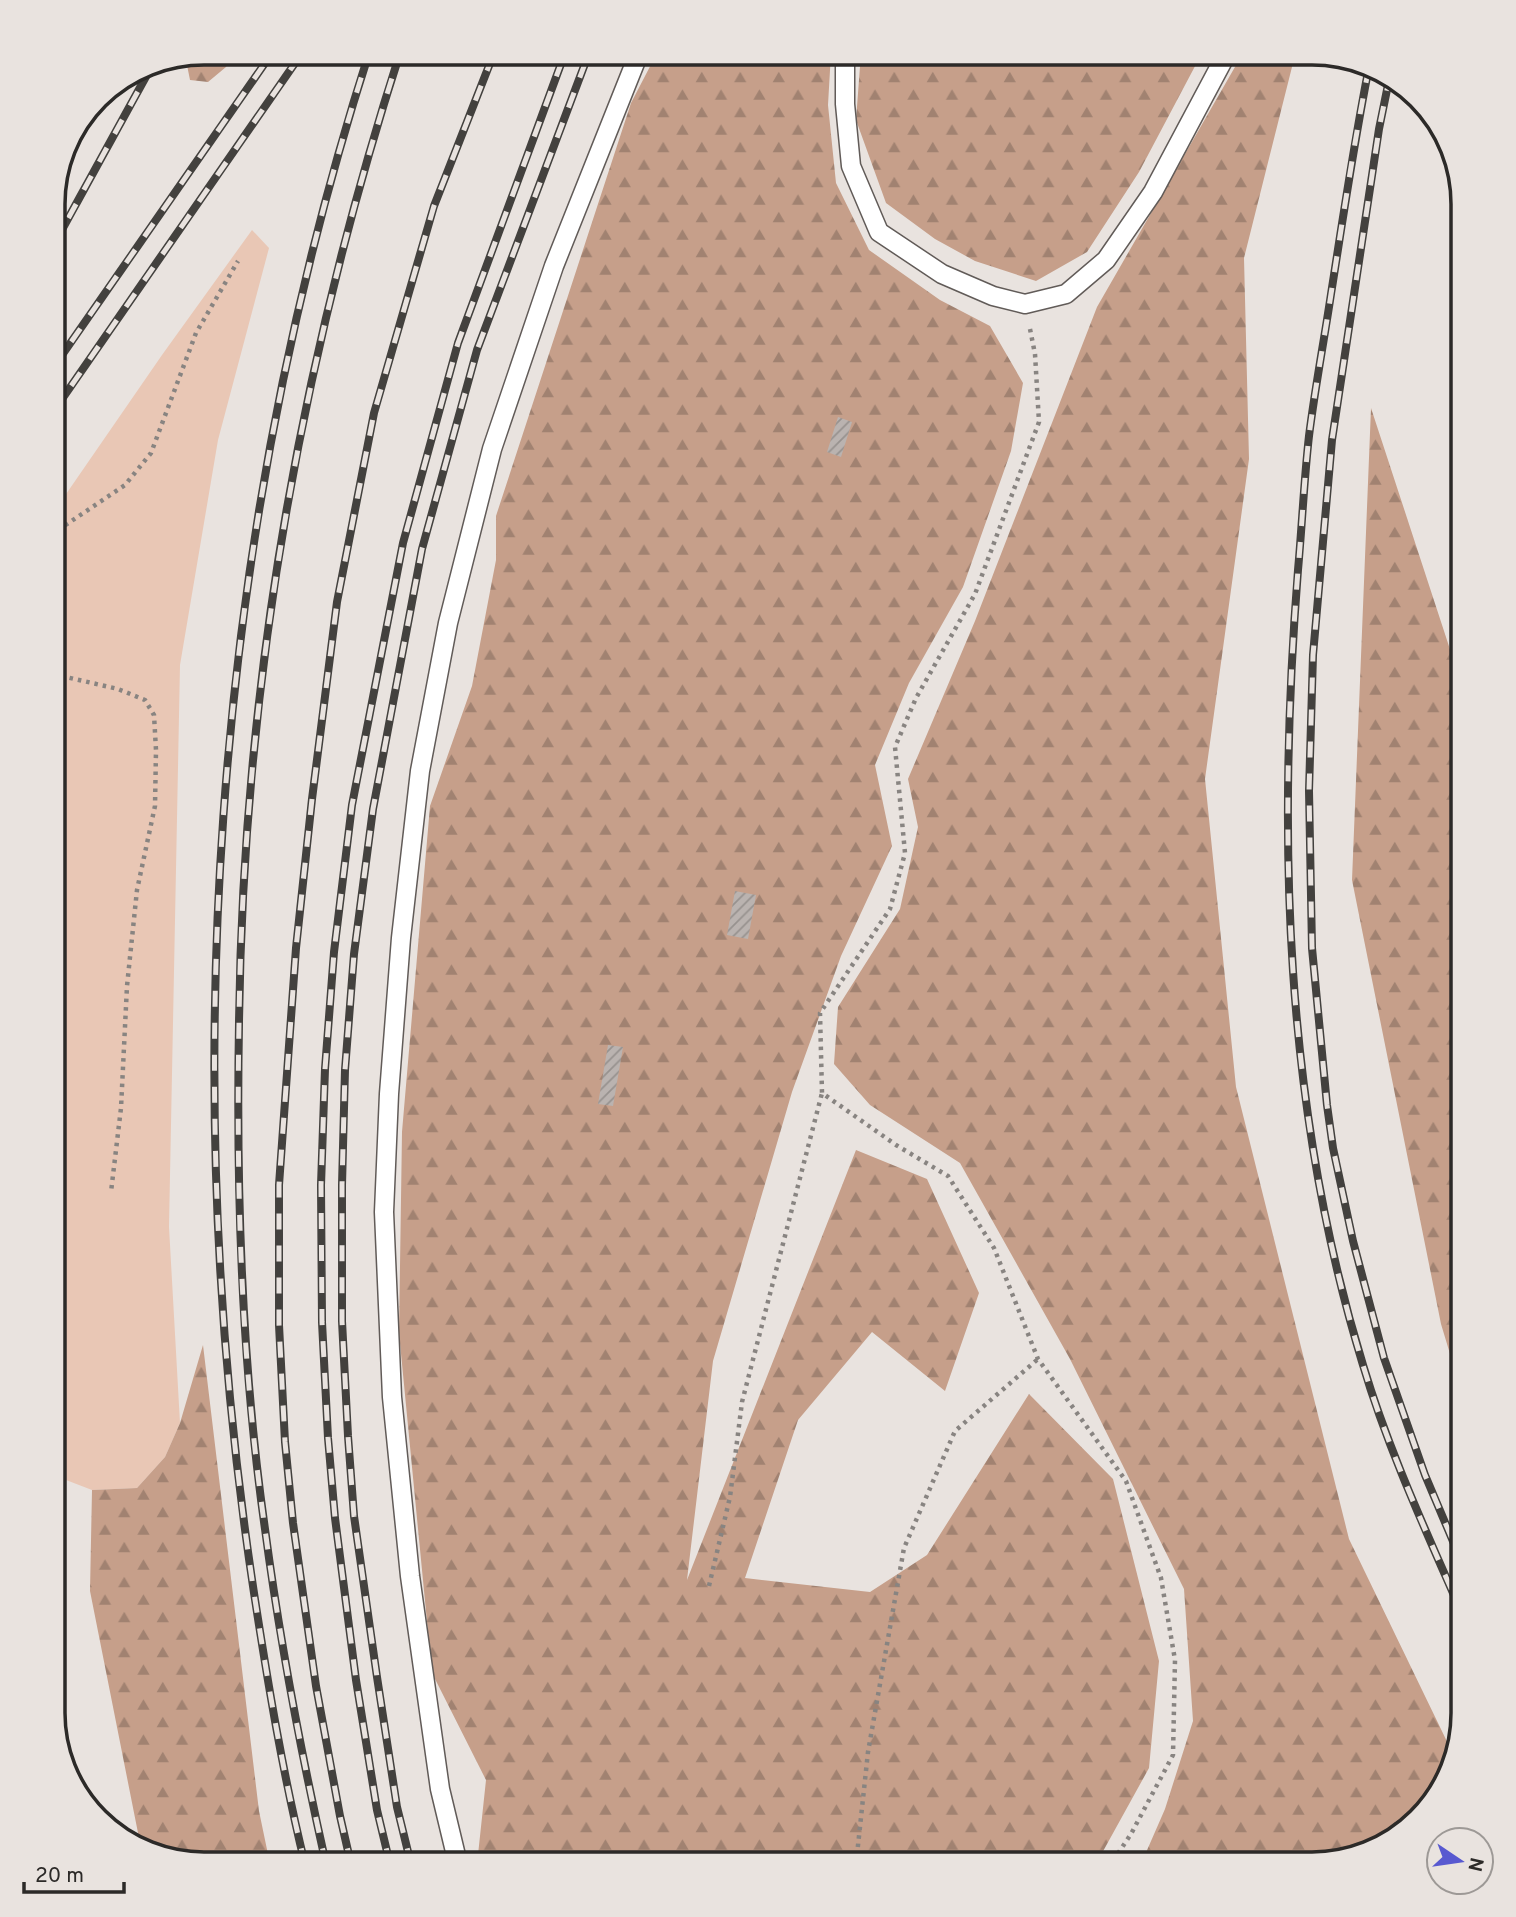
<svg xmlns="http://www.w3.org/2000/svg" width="1516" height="1917" font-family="Overpass,sans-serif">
<defs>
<pattern id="forest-firs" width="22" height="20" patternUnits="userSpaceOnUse" patternTransform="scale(1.75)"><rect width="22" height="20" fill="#c69f8a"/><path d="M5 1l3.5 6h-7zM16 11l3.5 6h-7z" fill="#a18271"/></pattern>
<pattern id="building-hatch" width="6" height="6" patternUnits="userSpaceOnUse" patternTransform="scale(1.75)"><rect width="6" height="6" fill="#bab3b0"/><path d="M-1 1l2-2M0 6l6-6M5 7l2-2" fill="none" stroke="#97928f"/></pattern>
</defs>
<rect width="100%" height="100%" fill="#e9e3df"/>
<!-- grass -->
<path fill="#e9c7b5" d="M252,230L269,248L218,440L180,665L169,1227L180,1423L165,1457L137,1488L92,1490L53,1475V513L162,355Z"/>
<!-- forest -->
<path fill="url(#forest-firs)" d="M203,53H235L226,67L208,82L190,80L187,65L192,55Z
M657,53H831L828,105L836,183L869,250L940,300L990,326L1023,383L1011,451L963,587L909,683L875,765L892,846L841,956L792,1092L713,1361L687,1580L856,1150L927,1179L979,1293L945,1391L872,1332L798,1420L745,1578L870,1592L927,1555L1029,1394L1113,1479L1159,1661L1149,1768L1096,1864H477L486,1780L432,1673L399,1333L402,1132L430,806L472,686L496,560V516L631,103Z
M861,53H1202L1139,172L1087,252L1036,281L975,261L935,239L886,203L856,120Z
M1243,53H1288L1293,63L1244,258L1249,459L1205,779L1236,1087L1349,1539L1453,1754L1443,1789L1396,1839L1313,1864H1141L1165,1809L1193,1721L1184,1589L1070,1359L960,1163L870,1105L834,1064L838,1007L900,909L918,827L908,779L975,621L1097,307Z
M1371,408L1463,689V1397L1441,1324L1352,880Z
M203,1345L259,1811L270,1864H203L141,1848L90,1591L92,1490L137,1488L165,1457L180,1423Z"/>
<!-- building -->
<path fill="url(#building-hatch)" d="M838,417L852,422L841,457L827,452Z
M735,891L756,895L748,939L727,935Z
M608,1045L623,1047L613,1106L598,1104Z"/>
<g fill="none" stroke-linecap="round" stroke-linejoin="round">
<!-- service casing -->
<g stroke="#615b58" stroke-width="21">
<path id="service" d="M845,53V104L851,166L879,232L942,274L993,296L1025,304L1066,294L1106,260L1153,192L1227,53
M458,1864L440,1789L410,1576L392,1397L384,1212L389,1094L401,938L420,771L448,623L492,449L554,266L639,53"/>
</g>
<!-- path -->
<path stroke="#888481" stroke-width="4.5" stroke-dasharray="3.5 5" stroke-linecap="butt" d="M1030,329L1035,354L1039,422L975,594L916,698L895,747L905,853L890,909L820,1013L822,1093L896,1145L948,1176L994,1248L1038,1359L1126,1481L1161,1578L1175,1660L1173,1755L1131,1834L1111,1864
M53,537L61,528L125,485L151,453L196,333L238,261
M53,674L118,689L145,700L154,715L156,750L155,806L137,890L127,986L121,1108L111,1192
M709,1586L730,1497L742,1402L822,1093
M856,1864L868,1752L904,1548L955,1431L1038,1359"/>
<!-- service -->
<use href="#service" stroke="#fff" stroke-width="18"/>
<!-- rail casing -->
<g stroke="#43413e" stroke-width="8">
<path id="rail" d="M1369,67C1354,142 1343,218 1331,294C1324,341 1315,388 1309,436C1304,480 1302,526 1298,570C1277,837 1284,1108 1363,1365C1389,1452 1427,1533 1463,1616
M1390,75L1379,129L1332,440L1313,655L1309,791L1312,948L1327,1105L1333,1148L1353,1241L1384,1358L1425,1475L1463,1565
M60,168L102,92
M53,246L154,62
M53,368L272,53
M53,412L302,53
M305,1864C283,1775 268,1684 254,1593C177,1084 211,544 369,53
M326,1864C301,1753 280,1642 265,1529C241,1361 236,1192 239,1023C243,693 299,366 400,53
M351,1864L340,1816L316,1686L293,1523L285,1442L279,1325V1185L296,948L312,799L337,602L374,413L434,206L494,53
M390,1864L377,1810L356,1680L335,1518L328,1438L322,1322L321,1185L325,1069L334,952L352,805L403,543L458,343L565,53
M411,1864L397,1807L377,1677L354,1516L348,1436L342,1321V1185L345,1070L354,954L373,809L422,549L477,350L589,53"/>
</g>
<!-- rail -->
<use href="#rail" stroke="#e9e3df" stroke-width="5" stroke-dasharray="16" stroke-linecap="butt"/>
</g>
<!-- crop -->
<path d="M0 0H1516V1917H0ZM204 65H1312A139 139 0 0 1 1451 204V1713A139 139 0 0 1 1312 1852H204A139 139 0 0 1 65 1713V204A139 139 0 0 1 204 65Z" fill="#e9e3df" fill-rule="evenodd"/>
<path fill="none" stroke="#2c2a28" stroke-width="3.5" d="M204 65H1312A139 139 0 0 1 1451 204V1713A139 139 0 0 1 1312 1852H204A139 139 0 0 1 65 1713V204A139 139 0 0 1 204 65Z"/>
<!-- north arrow -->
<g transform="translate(1460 1861) rotate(103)"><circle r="33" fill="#e9e3df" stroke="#9d9996" stroke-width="2"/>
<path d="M0-5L12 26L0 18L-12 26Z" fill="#5859d0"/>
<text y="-10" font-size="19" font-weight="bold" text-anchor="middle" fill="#2c2a28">N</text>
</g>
<!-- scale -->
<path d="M24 1882v10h100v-10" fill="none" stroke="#2c2a28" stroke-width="3.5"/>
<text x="35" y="1882" font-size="21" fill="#2c2a28" stroke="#e9e3df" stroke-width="5" paint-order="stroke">20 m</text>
</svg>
